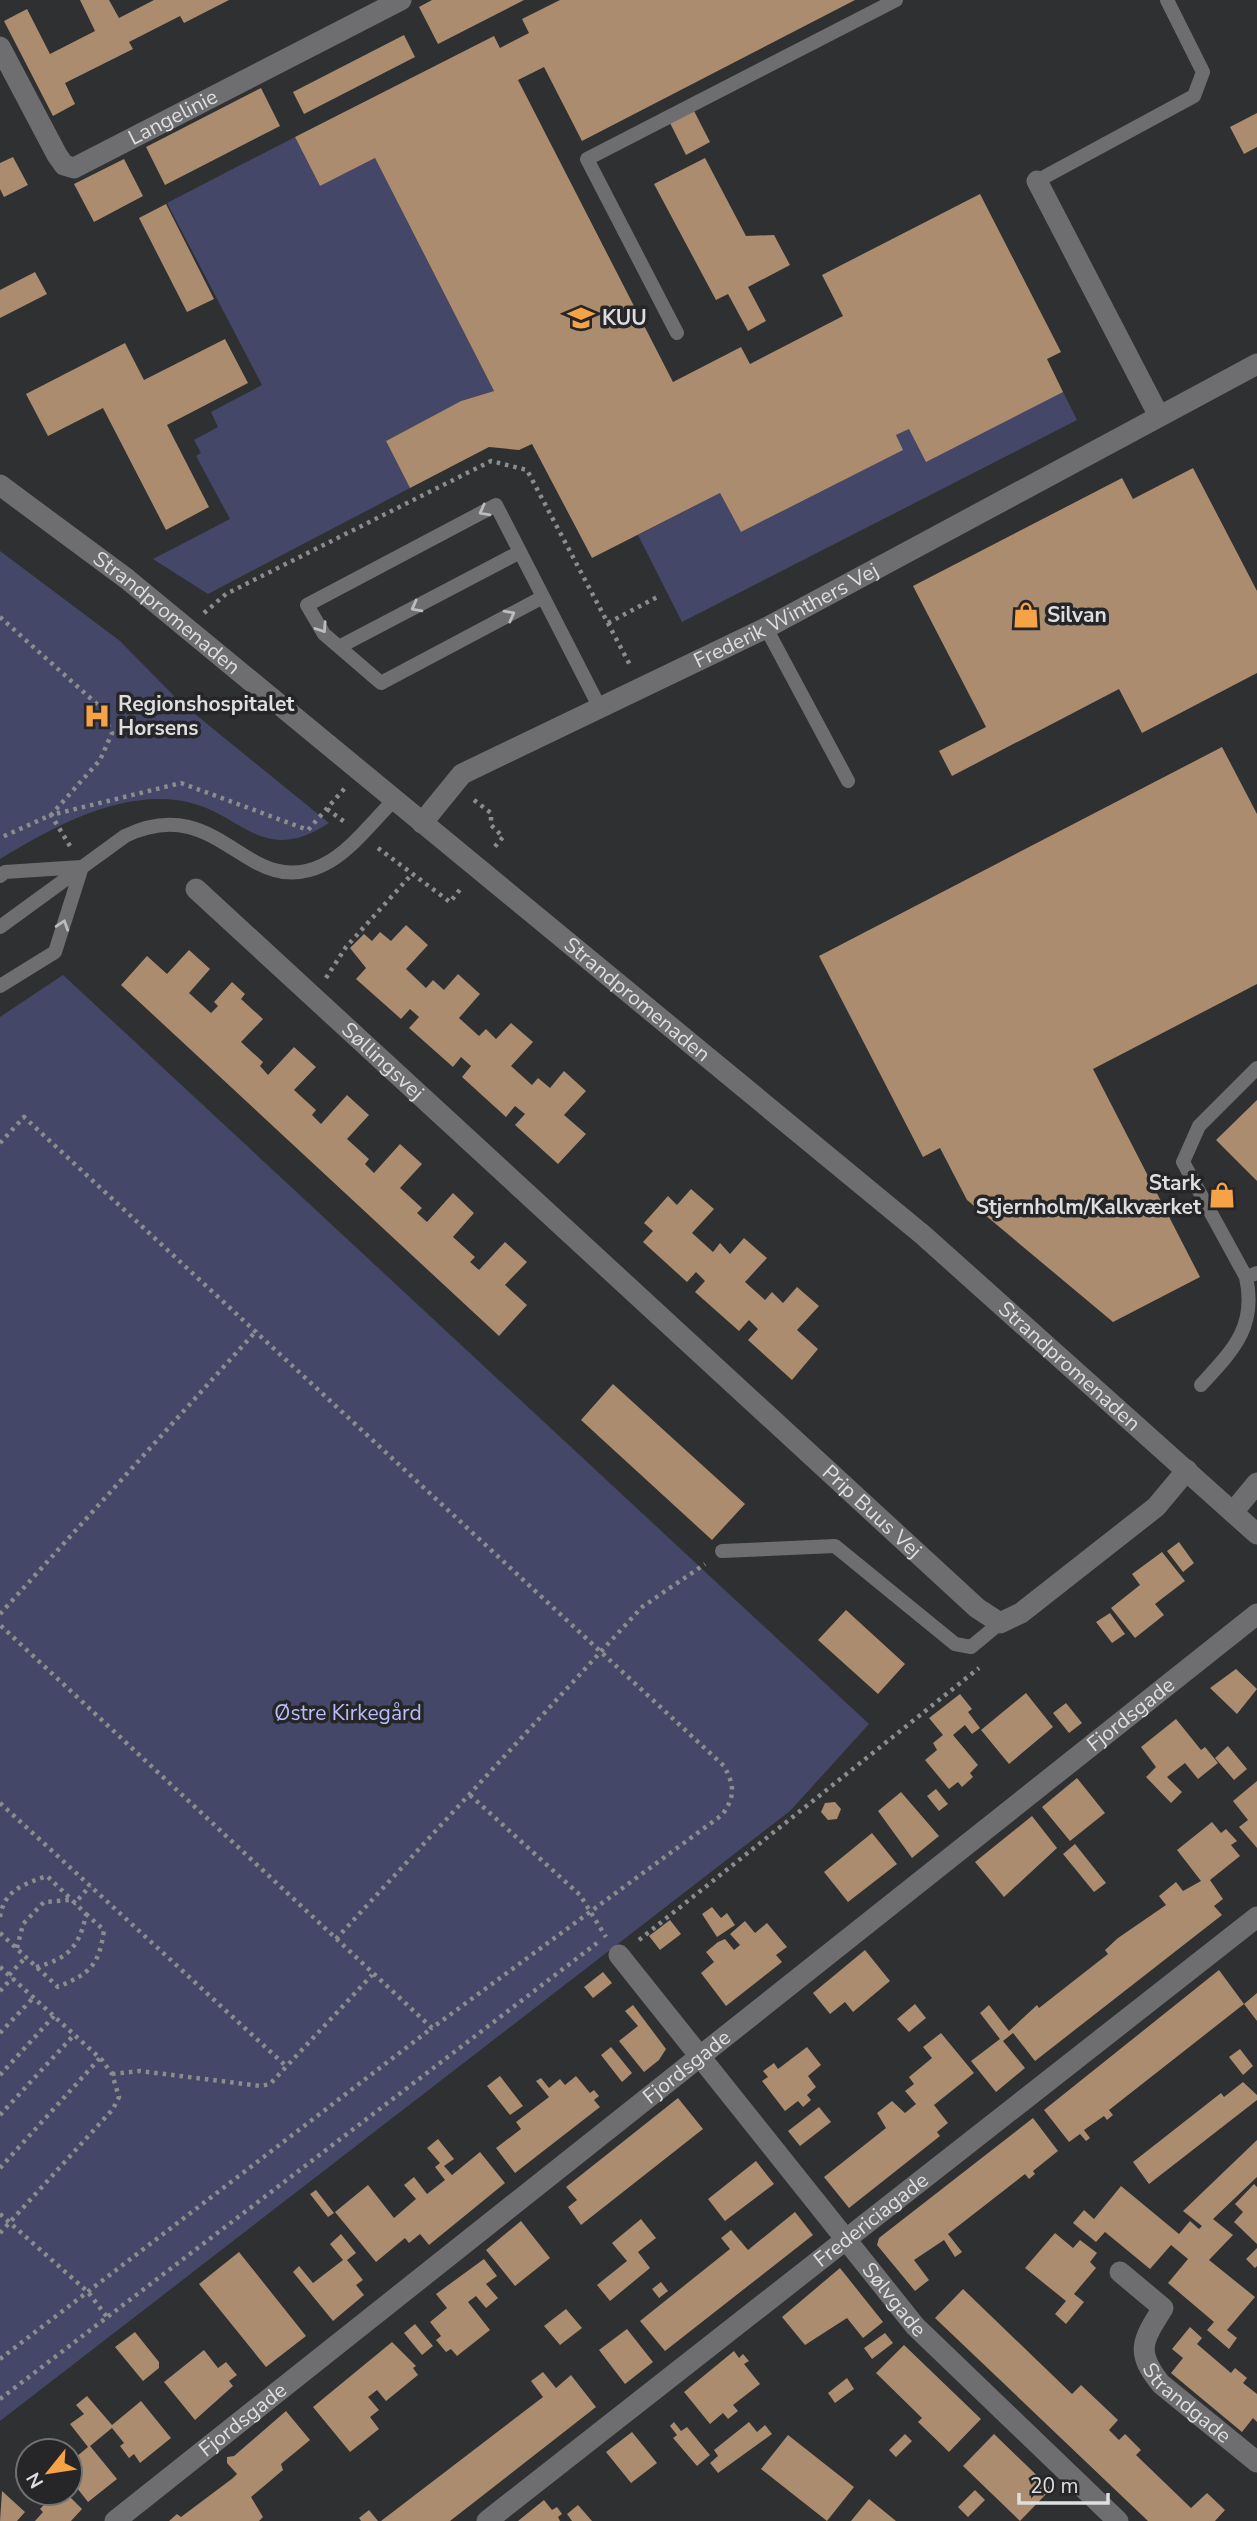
<svg xmlns="http://www.w3.org/2000/svg" width="1257" height="2521" font-family="'Nunito Sans',sans-serif">
<rect width="100%" height="100%" fill="#2f3032"/>
<!-- green -->
<path fill="#454768" d="M295,137L320,186L375,158L494,391L461,401L386,441L410,488L208,594L153,559L230,519L196,456L201,453L194,440L218,427L211,412L262,385L167,203Z
M1063,392L1077,420L682,622L638,535L720,493L741,532L902,450L896,435L909,429Z
M0,551L120,641L179,701L329,823C258,869 242,808 176,800C113,793 52,828 0,859Z
M63,975L869,1724L790,1811L0,2421V1017Z"/>
<!-- building -->
<path fill="#ab8c6e" d="M80,0H109L119,18L154,0H229L184,23L180,16L129,42L133,49L65,83L75,104L53,116L4,21L27,9L50,54L95,31Z
M432,0H524L438,44L419,7Z
M560,0H855L582,141L544,67L518,80L673,382L741,347L750,364L843,316L822,275L980,194L1061,352L1047,359L1063,392L926,462L909,429L896,435L903,450L741,532L720,493L592,558L532,444L519,450L489,447L410,488L386,441L461,401L494,391L375,158L320,186L295,137L494,36L500,48L529,33L522,19Z
M404,35L415,57L304,114L293,92Z
M261,88L280,126L165,185L146,147Z
M693,109L710,142L686,155L669,121Z
M1257,113V147L1244,154L1230,127Z
M13,157L28,185L4,197L0,189V163Z
M705,158L746,236L774,235L790,265L748,287L766,321L748,331L728,294L716,300L654,184Z
M124,159L143,196L94,222L74,184Z
M166,204L214,299L187,312L139,218Z
M35,272L47,294L0,318V290Z
M225,339L248,383L167,425L209,507L166,530L103,408L48,436L26,394L125,343L144,380Z
M1193,468L1257,591V673L1142,733L1119,689L952,776L939,751L986,727L913,586L1122,478L1133,499Z
M1222,747L1257,814V984L1093,1069L1200,1277L1113,1322L967,1200L940,1148L923,1157L819,956Z
M406,925L428,945L406,969L426,988L433,980L444,990L458,974L480,994L459,1018L479,1036L486,1029L496,1039L511,1023L533,1042L511,1066L532,1085L538,1078L550,1088L564,1071L586,1091L564,1115L586,1134L558,1164L515,1125L525,1114L515,1106L506,1117L462,1077L471,1066L461,1057L453,1067L409,1028L419,1017L410,1009L401,1019L356,979L366,968L350,948L364,934L372,941L380,932L391,941Z
M189,950L210,969L189,993L211,1013L218,1006L214,1002L232,982L245,994L241,999L263,1019L241,1042L263,1062L260,1066L268,1075L294,1047L316,1067L294,1090L316,1110L312,1115L321,1124L347,1095L369,1115L347,1139L369,1159L365,1164L374,1173L400,1144L422,1164L400,1188L422,1208L417,1213L427,1222L453,1193L474,1213L453,1237L475,1257L470,1262L479,1270L505,1242L527,1262L505,1285L527,1305L499,1336L121,985L147,956L167,974Z
M1257,1100V1181L1216,1140Z
M691,1189L714,1209L692,1233L713,1252L720,1243L730,1254L744,1238L767,1258L745,1282L765,1300L772,1292L783,1303L797,1287L819,1306L797,1330L818,1349L792,1380L748,1340L758,1329L749,1320L739,1331L695,1292L705,1281L696,1272L687,1282L643,1242L653,1231L644,1223L668,1196L677,1205Z
M613,1384L745,1504L712,1540L581,1420Z
M1179,1542L1194,1563L1183,1572L1167,1551Z
M1162,1552L1185,1581L1155,1604L1164,1615L1135,1638L1111,1608L1140,1585L1132,1574Z
M846,1610L905,1664L878,1694L818,1640Z
M1110,1613L1125,1634L1112,1643L1096,1622Z
M1236,1669L1257,1689L1237,1714L1210,1688Z
M1026,1693L1053,1727L1009,1764L981,1730Z
M960,1694L972,1709L968,1712L980,1728L972,1734L965,1725L953,1735L978,1765L970,1773L973,1777L962,1787L958,1782L949,1789L925,1760L937,1750L933,1743L943,1735L929,1718Z
M1066,1703L1082,1723L1069,1733L1053,1713Z
M1176,1719L1201,1750L1205,1747L1218,1763L1198,1779L1185,1763L1167,1777L1182,1792L1171,1803L1146,1777L1156,1767L1141,1747Z
M1228,1746L1247,1769L1234,1780L1215,1758Z
M1077,1778L1105,1813L1070,1841L1042,1807Z
M1257,1781V1848L1239,1827L1248,1820L1233,1801Z
M936,1789L948,1804L939,1811L927,1796Z
M901,1792L939,1836L912,1858L878,1811Z
M835,1802L841,1809L837,1819L828,1820L821,1812L825,1803Z
M1032,1816L1057,1848L1004,1897L975,1862Z
M1212,1822L1221,1833L1226,1829L1237,1841L1231,1845L1240,1856L1210,1880L1223,1899L1214,1906L1222,1915L1035,2061L1013,2033L1003,2041L1025,2068L996,2092L971,2061L1000,2039L980,2013L989,2005L1009,2031L1037,2005L1039,2008L1108,1954L1105,1950L1118,1938L1166,1905L1159,1896L1176,1882L1183,1891L1201,1881L1177,1850Z
M872,1833L897,1864L848,1902L824,1872Z
M1075,1844L1106,1883L1094,1892L1063,1854Z
M712,1907L721,1918L727,1913L735,1925L717,1937L702,1914Z
M670,1920L681,1934L660,1950L649,1936Z
M745,1921L755,1933L767,1923L787,1947L776,1955L782,1962L726,2006L701,1973L714,1962L706,1952L718,1942L725,1939L734,1950L740,1945L730,1934Z
M865,1950L890,1981L853,2012L845,2002L830,2014L813,1993Z
M1219,1970L1244,2004L1109,2110L1113,2115L1107,2120L1104,2116L1084,2130L1090,2138L1086,2141L1080,2134L1069,2142L1044,2110Z
M603,1972L612,1983L593,1998L584,1987Z
M1257,1993V2021L1244,2004Z
M915,2004L926,2018L909,2032L897,2019Z
M633,2005L666,2049L659,2060L644,2072L619,2041L638,2026L625,2011Z
M941,2033L974,2073L934,2105L948,2123L937,2132L940,2136L849,2208L824,2177L886,2128L877,2113L892,2101L905,2113L916,2104L905,2091L914,2084L909,2077L932,2058L923,2047Z
M611,2047L632,2073L622,2082L601,2055Z
M807,2047L821,2065L808,2076L816,2087L807,2095L811,2100L803,2107L798,2101L785,2111L762,2081L768,2077L763,2071L774,2063L778,2069Z
M1240,2049L1253,2066L1243,2075L1229,2057Z
M500,2076L523,2106L510,2115L487,2086Z
M576,2076L590,2093L594,2090L599,2096L594,2100L600,2107L515,2173L496,2148L521,2129L516,2122L549,2097L536,2081L541,2078L549,2088L560,2079L565,2085Z
M1243,2082L1257,2095V2100L1149,2184L1133,2162L1221,2093L1224,2097Z
M678,2098L703,2129L581,2225L568,2207L577,2200L566,2187Z
M819,2107L831,2122L800,2146L788,2131Z
M1033,2118L1058,2151L1033,2171L1035,2174L1029,2179L1025,2174L948,2234L962,2252L955,2257L944,2240L914,2260L929,2280L915,2291L877,2245L879,2238Z
M438,2139L454,2159L444,2166L452,2175L480,2152L505,2183L429,2245L420,2234L409,2243L405,2238L376,2262L335,2212L368,2185L394,2218L416,2199L404,2185L414,2177L427,2194L445,2180L435,2167L440,2163L427,2148Z
M1257,2140V2177L1213,2219L1233,2235L1209,2260L1255,2297L1227,2330L1237,2338L1229,2349L1207,2330L1214,2322L1168,2283L1188,2259L1171,2245L1150,2269L1105,2232L1096,2242L1073,2223L1084,2210L1094,2219L1121,2186L1179,2234L1190,2221L1199,2229L1202,2226L1183,2211Z
M756,2161L774,2184L725,2221L708,2199Z
M1254,2184L1257,2187V2244L1234,2222L1243,2212L1235,2204Z
M316,2190L334,2213L328,2217L310,2194Z
M795,2212L813,2235L665,2351L640,2321L730,2249L721,2238L731,2230L748,2250Z
M641,2219L656,2238L638,2252L650,2268L610,2301L597,2285L627,2261L612,2243Z
M521,2221L550,2258L515,2286L486,2250Z
M1055,2233L1073,2248L1080,2240L1097,2253L1090,2262L1096,2268L1074,2294L1084,2302L1066,2324L1055,2314L1066,2301L1025,2268Z
M341,2234L356,2253L347,2260L363,2280L356,2285L364,2295L333,2321L293,2272L299,2266L313,2283L343,2260L330,2244Z
M1257,2248V2266L1255,2268L1246,2259Z
M239,2252L306,2336L266,2367L199,2284Z
M484,2259L497,2276L486,2284L498,2298L486,2308L476,2296L468,2302L490,2330L457,2356L451,2349L446,2352L436,2340L441,2336L430,2322L447,2308L436,2294Z
M840,2268L883,2322L863,2338L847,2318L805,2345L782,2317Z
M661,2282L668,2291L659,2298L652,2289Z
M963,2289L1072,2394L1081,2385L1118,2420L1109,2430L1119,2440L1125,2434L1141,2450L1136,2455L1191,2508L1207,2493L1225,2510L1215,2521H1148L935,2318Z
M566,2309L582,2328L560,2345L544,2326Z
M415,2324L433,2346L422,2355L404,2333Z
M1190,2327L1202,2338L1197,2344L1231,2373L1235,2368L1247,2378L1243,2383L1257,2394V2422L1253,2418L1242,2432L1171,2373L1183,2358L1172,2349Z
M627,2329L653,2362L625,2384L599,2350Z
M135,2332L159,2362V2368L143,2381L115,2347Z
M885,2333L893,2343L872,2359L864,2348Z
M392,2342L416,2366L413,2368L418,2375L386,2401L377,2390L368,2397L379,2410L370,2417L379,2429L350,2452L313,2407Z
M904,2345L981,2419L949,2452L918,2422L922,2418L876,2373Z
M204,2350L218,2368L226,2362L237,2375L229,2381L233,2386L195,2420L164,2382Z
M734,2351L739,2358L743,2354L749,2361L744,2364L760,2384L733,2405L738,2411L728,2419L723,2413L710,2424L684,2392Z
M543,2372L556,2388L571,2375L596,2407L450,2521H381L543,2397L531,2381Z
M847,2378L854,2389L835,2403L828,2393Z
M87,2396L112,2425L141,2401L171,2438L140,2463L134,2454L129,2458L120,2446L124,2443L112,2428L90,2446L117,2479L88,2502L77,2488L70,2490V2462L88,2447L70,2424L84,2414L76,2405Z
M286,2411L310,2440L281,2464L283,2470L251,2497L263,2517L259,2521H169L177,2514L181,2517L233,2478L237,2474L227,2463V2457L234,2456Z
M674,2422L681,2431L687,2427L710,2455L697,2466L673,2438L677,2435L670,2426Z
M749,2422L757,2432L765,2425L772,2434L718,2473L710,2463L718,2456L714,2450Z
M632,2432L657,2463L631,2483L606,2452Z
M905,2434L912,2441L896,2457L889,2450Z
M994,2434L1051,2489L1020,2521L963,2466Z
M788,2435L854,2487L827,2521L761,2469Z
M975,2490L985,2500L968,2517L958,2507Z
M2,2491L25,2512L17,2521H0Z
M55,2493H66L82,2509L71,2521H35L43,2512L40,2509Z
M869,2499L896,2521H851Z
M544,2500L552,2510L557,2507L562,2514L558,2517L560,2521H518Z
M578,2505L592,2521H572L567,2514Z
M369,2510L378,2521H361L359,2518Z"/>
<g fill="none" stroke-linecap="round" stroke-linejoin="round">
<!-- path -->
<path stroke="#8b8c8e" stroke-width="4.5" stroke-dasharray="3.5 5" stroke-linecap="butt" d="M204,613L226,594L491,461L527,470L630,665
M0,617L98,705L112,733L100,760L51,815L0,838
M608,623L659,596
M474,800L491,813V825L503,837L492,850
M327,809L346,823
M70,846L51,815L181,783L308,830L345,788
M378,848L450,902L462,887
M326,978L346,947L412,874
M0,1143L24,1117L724,1766C735,1786 735,1797 722,1815L432,2028L0,1625
M0,1614L257,1330
M470,1795L580,1895L606,1937
M0,1803L286,2066
M0,1917C4,1890 24,1884 47,1876L75,1903L90,1886
M0,1933L58,1987C90,1973 99,1966 104,1930L86,1914
M336,1939L642,1607L705,1564
M639,1940L979,1668
M17,1948L23,1924L44,1902L70,1900
M0,1967L102,2060L112,2074L119,2097L113,2109L0,2233
M36,1967C68,1959 80,1946 86,1914L75,1903
M9,1975L26,1957
M0,1991L12,1978
M0,2033L33,1998
M112,2074L140,2071L261,2086L270,2084L372,1975
M0,2075L54,2016
M0,2115L74,2035
M0,2168L100,2058
M0,2214L88,2292L107,2317
M0,2359L432,2028
M0,2399L597,1943"/>
<!-- lane -->
<path stroke="#6e6e71" stroke-width="14" d="M1037,181L1194,96L1203,72L1167,0
M677,333L587,159L896,0
M543,597L381,683L324,634L307,605L496,505L600,708
M766,628L848,781
M339,647L520,552
M0,876L5,872L81,867
M0,927L125,836C220,790 246,902 323,865C350,852 373,821 394,800
M0,986L55,952L82,867
M1257,1068L1199,1126L1183,1162L1246,1277L1257,1273
M1201,1385C1233,1350 1257,1327 1246,1277
M722,1551L835,1546L955,1644L971,1647L1000,1623"/>
<!-- street -->
<g stroke="#6e6e71" stroke-width="21">
<path id="s1" d="M0,47L57,155L64,165L74,168L401,0"/>
<path d="M1037,181L1159,416"/>
<path id="s2" d="M422,823L462,774L766,628L1257,364"/>
<path id="s3" d="M196,889L977,1608L1000,1623L1021,1613L1156,1507L1187,1470"/>
<path d="M1233,1512L1257,1483"/>
<path id="s4" d="M619,1955L915,2326L1118,2521"/>
<path id="s5" d="M1120,2272L1163,2308C1142,2341 1135,2352 1161,2384L1257,2462"/>
<path id="s6" d="M115,2521L1257,1614"/>
<path id="s7" d="M487,2521L1257,1917"/>
</g>
<!-- secondary -->
<path stroke="#6e6e71" stroke-width="21" id="s8" d="M0,485L127,579L923,1235L1257,1534"/>
</g>
<!-- one-way arrows -->
<defs><path id="oneway-chevron" d="M-2-3.5L2.5 0L-2 3.5" fill="none" stroke-width="1.6" stroke-linecap="round" stroke-linejoin="round" transform="scale(1.75)"/></defs>
<g stroke="#bcbcbf">
<use href="#oneway-chevron" transform="translate(484 511) rotate(152)"/>
<use href="#oneway-chevron" transform="translate(416 607) rotate(152)"/>
<use href="#oneway-chevron" transform="translate(510 615) rotate(-28)"/>
<use href="#oneway-chevron" transform="translate(322 628) rotate(56)"/>
<use href="#oneway-chevron" transform="translate(63 925) rotate(-72)"/>
</g>
<!-- icons -->
<defs>
<g id="school-bare" transform="scale(2.1)"><path d="M0-5L7-2L0 1L-7-2ZM-4 1L0 2.5L4 1V4Q0 6-4 4Z" fill="#f6a246" stroke="#262628" stroke-width="2.5" paint-order="stroke"/></g>
<g id="shop-bare" transform="scale(2.1)"><path d="M-5-2.5h2.3a2.7 3.5 0 0 1 5.4 0H5L5.5 6h-11ZM-1.5-2.5h3a1.5 2.3 0 0 0-3 0Z" fill="#f6a246" stroke="#262628" stroke-width="2.5" paint-order="stroke"/></g>
<g id="hospital-bare" transform="scale(2.1)"><path d="M-5-5h3v3.5h4V-5h3V5h-3V1.5h-4V5h-3Z" fill="#f6a246" stroke="#262628" stroke-width="2.5" paint-order="stroke"/></g>
</defs>
<g fill-rule="evenodd">
<use href="#school-bare" x="581" y="318"/>
<use href="#shop-bare" x="1026" y="615"/>
<use href="#hospital-bare" x="97" y="716"/>
<use href="#shop-bare" x="1222" y="1195"/>
</g>
<g text-anchor="middle" stroke-width="7" stroke-linejoin="round" paint-order="stroke">
<!-- street labels -->
<g font-size="21" fill="#dedee0" stroke="#262628">
<text dy="7" stroke="none"><textPath href="#s1" startOffset="256">Langelinie</textPath></text>
<text dy="7" stroke="none"><textPath href="#s8" startOffset="210">Strandpromenaden</textPath></text>
<text dy="7" stroke="none"><textPath href="#s2" startOffset="424">Frederik Winthers Vej</textPath></text>
<text dy="7" stroke="none"><textPath href="#s8" startOffset="819">Strandpromenaden</textPath></text>
<text dy="7" stroke="none"><textPath href="#s3" startOffset="254">Søllingsvej</textPath></text>
<text dy="7" stroke="none"><textPath href="#s8" startOffset="1386">Strandpromenaden</textPath></text>
<text dy="7" stroke="none"><textPath href="#s3" startOffset="919">Prip Buus Vej</textPath></text>
<text dy="7" stroke="none"><textPath href="#s6" startOffset="1297">Fjordsgade</textPath></text>
<text dy="7" stroke="none"><textPath href="#s6" startOffset="730">Fjordsgade</textPath></text>
<text dy="7" stroke="none"><textPath href="#s7" startOffset="488">Fredericiagade</textPath></text>
<text dy="7" stroke="none"><textPath href="#s4" startOffset="441">Sølvgade</textPath></text>
<text dy="7" stroke="none"><textPath href="#s5" startOffset="173">Strandgade</textPath></text>
<text dy="7" stroke="none"><textPath href="#s6" startOffset="163">Fjordsgade</textPath></text>
</g>
<!-- poi labels -->
<g font-size="21" font-weight="bold" fill="#dedee0" stroke="#262628" text-anchor="start">
<text x="602" y="325">KUU</text>
<text x="1047" y="622">Silvan</text>
<text x="118" y="711">Regionshospitalet<tspan x="118" dy="24">Horsens</tspan></text>
<text x="1201" y="1190" text-anchor="end">Stark<tspan x="1201" dy="24">Stjernholm/Kalkværket</tspan></text>
</g>
<!-- park labels -->
<g font-size="21" fill="#b9bdfb" stroke="#262628">
<text x="348" y="1720">Østre Kirkegård</text>
</g>
</g>
<!-- north arrow -->
<g transform="translate(49 2472) rotate(240)"><circle r="33" fill="#262628" stroke="#707072" stroke-width="2"/>
<path d="M0-5L12 26L0 18L-12 26Z" fill="#f6a246"/>
<text y="-10" font-size="19" font-weight="bold" text-anchor="middle" fill="#dedee0">N</text>
</g>
<!-- scale -->
<path d="M1019 2493v10h89v-10" fill="none" stroke="#dedee0" stroke-width="3.5"/>
<text x="1030" y="2493" font-size="21" fill="#dedee0" stroke="#262628" stroke-width="5" paint-order="stroke">20 m</text>
</svg>
